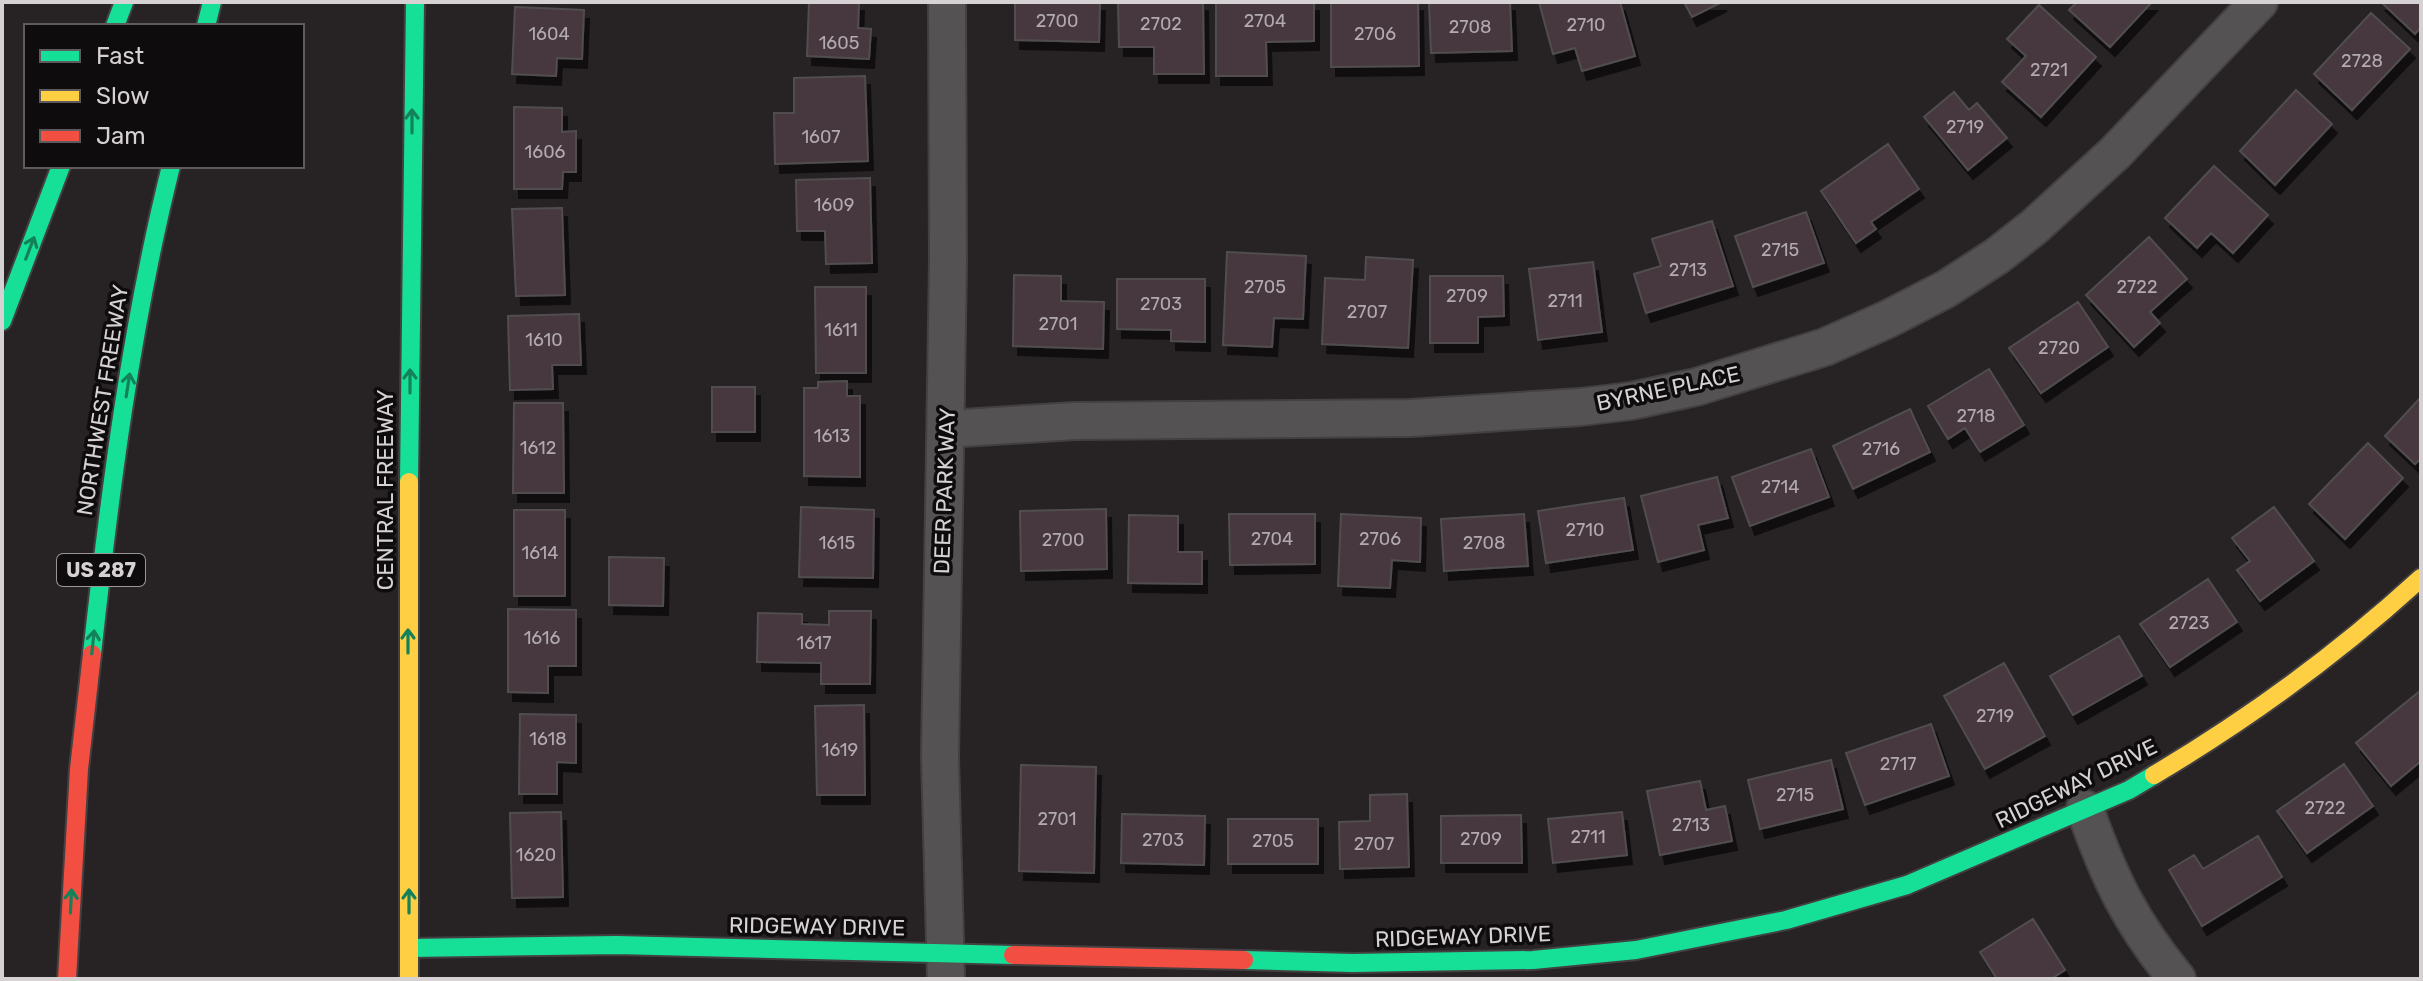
<svg xmlns="http://www.w3.org/2000/svg" width="2423" height="981" font-family="Rubik,sans-serif">
<defs>
<filter id="shadow"><feDropShadow dx="5" dy="9" stdDeviation="0" flood-color="#0009"/></filter>
</defs>
<rect width="100%" height="100%" fill="#272325"/>
<!-- building -->
<path fill="#47373f" stroke="#514e4f" stroke-width="2" filter="url(#shadow)" d="M809,2H859L858,28L871,29L869,59L807,56Z
M1015,2H1100L1099,42L1015,40Z
M1118,2H1203L1204,74H1154V47H1119Z
M1216,2H1314V41L1266,42L1267,76H1216Z
M1331,2H1418L1419,66L1331,67Z
M1429,2H1510L1512,51L1431,53Z
M1539,2H1620L1635,56L1582,71L1575,48L1553,54Z
M1684,2H1722L1692,17Z
M2077,2H2152L2110,47L2069,10Z
M2381,2H2421V27L2415,34Z
M2039,5L2096,57L2041,117L2002,82L2026,56L2007,39Z
M515,7L584,10L582,59L557,58L556,76L512,74Z
M2371,13L2410,49L2352,110L2314,74Z
M865,76L868,161L775,164L774,113H794V78Z
M2296,90L2332,124L2275,185L2240,151Z
M1954,92L1969,110L1977,103L2007,138L1968,170L1924,117Z
M514,107L562,108V132L576,131V172H563L562,189H514Z
M1888,144L1919,189L1871,222L1876,229L1856,243L1821,191Z
M2214,166L2268,215L2233,253L2211,233L2197,248L2165,218Z
M870,178L872,263L826,264L825,231H797L796,180Z
M562,208L565,295L516,296L512,209Z
M1806,212L1824,263L1753,287L1735,236Z
M1712,221L1733,286L1646,313L1634,274L1661,266L1652,239Z
M2149,237L2187,279L2150,312L2160,323L2134,347L2086,295Z
M1227,252L1306,256L1303,319L1274,318L1272,347L1223,345Z
M1366,257L1413,260L1408,348L1322,344L1325,278L1365,280Z
M1593,262L1602,332L1538,340L1529,269Z
M1014,275L1061,276V301L1104,302L1103,349L1013,346Z
M1430,276H1503L1504,316L1478,317V343H1430Z
M1117,279H1205V342L1171,341V330L1117,329Z
M815,287H866V373H816Z
M2078,302L2108,347L2041,393L2009,348Z
M579,314L581,365H552L553,389L510,390L508,316Z
M1989,369L2024,425L1980,452L1965,428L1948,439L1928,406Z
M847,381V396H860V477L804,476V388H818V382Z
M712,387H755V432H712Z
M2421,397V458L2415,464L2385,436Z
M514,403H563L564,493H513Z
M1910,409L1930,452L1853,489L1833,446Z
M2368,443L2403,478L2345,539L2309,504Z
M1811,449L1829,497L1750,526L1732,477Z
M1717,477L1728,518L1698,525L1704,550L1658,562L1641,496Z
M1624,498L1633,550L1546,563L1538,511Z
M801,507L874,510L873,578L799,577Z
M2274,507L2314,561L2260,601L2237,570L2250,561L2232,538Z
M1106,509L1107,569L1021,571L1020,511Z
M514,510H565V596H514Z
M1229,514H1315V564L1230,565Z
M1341,514L1421,518L1420,562L1392,560L1390,588L1338,586Z
M1524,514L1528,566L1444,571L1441,519Z
M1129,515L1178,516V552H1202V584L1128,583Z
M609,557L664,558L663,606L609,605Z
M2208,579L2237,622L2170,667L2140,624Z
M508,609L576,610V666H548V693L508,692Z
M829,611H871L870,684H821V663L757,662L758,613L802,614V624L829,625Z
M2119,636L2142,676L2073,715L2050,676Z
M2004,663L2045,736L1985,769L1944,696Z
M2421,690V761L2391,786L2356,743Z
M864,705L865,795H817L815,706Z
M520,714L576,715V763L557,762V794H519Z
M1931,724L1949,776L1865,805L1846,753Z
M1831,760L1843,809L1760,829L1748,780Z
M2344,764L2373,806L2307,853L2277,811Z
M1021,765L1096,767L1094,873L1019,871Z
M1700,781L1706,810L1725,806L1732,841L1660,855L1647,791Z
M1407,794L1409,867L1340,869L1339,822L1370,821V795Z
M561,812L563,897L512,898L510,813Z
M1622,812L1627,855L1553,863L1548,819Z
M1122,814L1205,816L1204,865L1121,863Z
M1521,815L1522,863H1441V816Z
M1228,819H1318V864H1228Z
M2258,836L2282,877L2202,926L2169,870L2194,855L2203,869Z
M2033,919L2065,970L2051,979H1997L1980,952Z"/>
<g fill="none" stroke-linecap="round" stroke-linejoin="round">
<!-- street casing -->
<g stroke="#434041" stroke-width="40">
<path id="street" d="M947,429L1074,421L1411,418L1580,407L1631,401L1696,387L1825,347L1888,319L1946,289L1997,256L2034,227L2115,153L2259,2
M2085,809C2109,878 2131,923 2177,979
M946,979L940,757L948,262L947,2"/>
</g>
<!-- fast casing -->
<g stroke="#434041" stroke-width="22">
<path id="fast" d="M115,26L124,2
M206,26L212,2
M2,321L61,166
M409,482L415,2
M92,654C110,490 131,326 171,166
M409,948L617,945L1013,955
M1244,960L1352,963L1533,960L1636,950L1786,920L1907,885L2129,790L2154,775"/>
</g>
<!-- slow casing -->
<g stroke="#434041" stroke-width="22">
<path id="slow" d="M2154,775C2250,718 2339,653 2421,578
M409,979V482"/>
</g>
<!-- jam casing -->
<g stroke="#434041" stroke-width="22">
<path id="jam" d="M1013,955L1244,960
M67,979L79,769L92,654"/>
</g>
<!-- street -->
<use href="#street" stroke="#555253" stroke-width="36"/>
<!-- fast -->
<use href="#fast" stroke="#16e098" stroke-width="18"/>
<!-- slow -->
<use href="#slow" stroke="#ffcf43" stroke-width="18"/>
<!-- jam -->
<use href="#jam" stroke="#f24e42" stroke-width="18"/>
</g>
<!-- one-way arrows -->
<defs><path id="oneway-shaft" d="M-6 0H5M1.5-3L5.5 0L1.5 3" fill="none" stroke-width="1.6" stroke-linecap="round" stroke-linejoin="round" transform="scale(2)"/></defs>
<g stroke="#138159">
<use href="#oneway-shaft" transform="translate(412 121) rotate(-90)"/>
<use href="#oneway-shaft" transform="translate(30 248) rotate(-69)"/>
<use href="#oneway-shaft" transform="translate(410 381) rotate(-90)"/>
<use href="#oneway-shaft" transform="translate(128 385) rotate(-81)"/>
<use href="#oneway-shaft" transform="translate(408 641) rotate(-90)"/>
<use href="#oneway-shaft" transform="translate(93 642) rotate(-84)"/>
<use href="#oneway-shaft" transform="translate(71 901) rotate(-87)"/>
<use href="#oneway-shaft" transform="translate(409 901) rotate(-90)"/>
</g>
<g text-anchor="middle" stroke-width="7" stroke-linejoin="round" paint-order="stroke">
<!-- number labels -->
<g font-size="18" fill="#b2aaae">
<text x="1057" y="27">2700</text>
<text x="1265" y="27">2704</text>
<text x="1161" y="30">2702</text>
<text x="1586" y="31">2710</text>
<text x="1470" y="33">2708</text>
<text x="549" y="40">1604</text>
<text x="1375" y="40">2706</text>
<text x="839" y="49">1605</text>
<text x="2362" y="67">2728</text>
<text x="2049" y="76">2721</text>
<text x="1965" y="133">2719</text>
<text x="821" y="143">1607</text>
<text x="545" y="158">1606</text>
<text x="834" y="211">1609</text>
<text x="1780" y="256">2715</text>
<text x="1688" y="276">2713</text>
<text x="1265" y="293">2705</text>
<text x="2137" y="293">2722</text>
<text x="1467" y="302">2709</text>
<text x="1565" y="307">2711</text>
<text x="1161" y="310">2703</text>
<text x="1367" y="318">2707</text>
<text x="1058" y="330">2701</text>
<text x="841" y="336">1611</text>
<text x="544" y="346">1610</text>
<text x="2059" y="354">2720</text>
<text x="1976" y="422">2718</text>
<text x="832" y="442">1613</text>
<text x="538" y="454">1612</text>
<text x="1881" y="455">2716</text>
<text x="1780" y="493">2714</text>
<text x="1585" y="536">2710</text>
<text x="1272" y="545">2704</text>
<text x="1380" y="545">2706</text>
<text x="1063" y="546">2700</text>
<text x="837" y="549">1615</text>
<text x="1484" y="549">2708</text>
<text x="540" y="559">1614</text>
<text x="2189" y="629">2723</text>
<text x="542" y="644">1616</text>
<text x="814" y="649">1617</text>
<text x="1995" y="722">2719</text>
<text x="548" y="745">1618</text>
<text x="840" y="756">1619</text>
<text x="1898" y="770">2717</text>
<text x="1795" y="801">2715</text>
<text x="2325" y="814">2722</text>
<text x="1057" y="825">2701</text>
<text x="1691" y="831">2713</text>
<text x="1588" y="843">2711</text>
<text x="1481" y="845">2709</text>
<text x="1163" y="846">2703</text>
<text x="1273" y="847">2705</text>
<text x="1374" y="850">2707</text>
<text x="536" y="861">1620</text>
</g>
<!-- shield labels -->
<rect fill="#0f0c0d" stroke="#9a9698" stroke-width="2" x="57" y="554" width="88" height="32" rx="6"/>
<g font-size="20" font-weight="bold" fill="#d6d1d3">
<text x="101" y="577">US 287</text>
</g>
<!-- street labels -->
<g font-size="22" fill="#d6d1d3" stroke="#0f0c0d">
<text transform="translate(1668 388) rotate(-12)" y="8">BYRNE PLACE</text>
<text transform="translate(102 400) rotate(-81)" y="8">NORTHWEST FREEWAY</text>
<text transform="translate(385 490) rotate(-90)" y="8">CENTRAL FREEWAY</text>
<text transform="translate(944 491) rotate(-88)" y="8">DEER PARK WAY</text>
<text transform="translate(2076 783) rotate(-26)" y="8">RIDGEWAY DRIVE</text>
<text transform="translate(817 926) rotate(1)" y="8">RIDGEWAY DRIVE</text>
<text transform="translate(1463 936) rotate(-2)" y="8">RIDGEWAY DRIVE</text>
</g>
</g>
<!-- border -->
<rect width="2423" height="981" fill="none" stroke="#d6d1d3" stroke-width="8"/>
<!-- legend -->
<rect x="24" y="24" width="280" height="144" fill="#0f0c0d" stroke="#5f5b5c" stroke-width="2"/>
<rect x="40" y="50" width="40" height="12" fill="#16e098" stroke="#5f5b5c" stroke-width="2"/>
<text x="96" y="64" font-size="24" fill="#d6d1d3">Fast</text>
<rect x="40" y="90" width="40" height="12" fill="#ffcf43" stroke="#5f5b5c" stroke-width="2"/>
<text x="96" y="104" font-size="24" fill="#d6d1d3">Slow</text>
<rect x="40" y="130" width="40" height="12" fill="#f24e42" stroke="#5f5b5c" stroke-width="2"/>
<text x="96" y="144" font-size="24" fill="#d6d1d3">Jam</text>
</svg>
